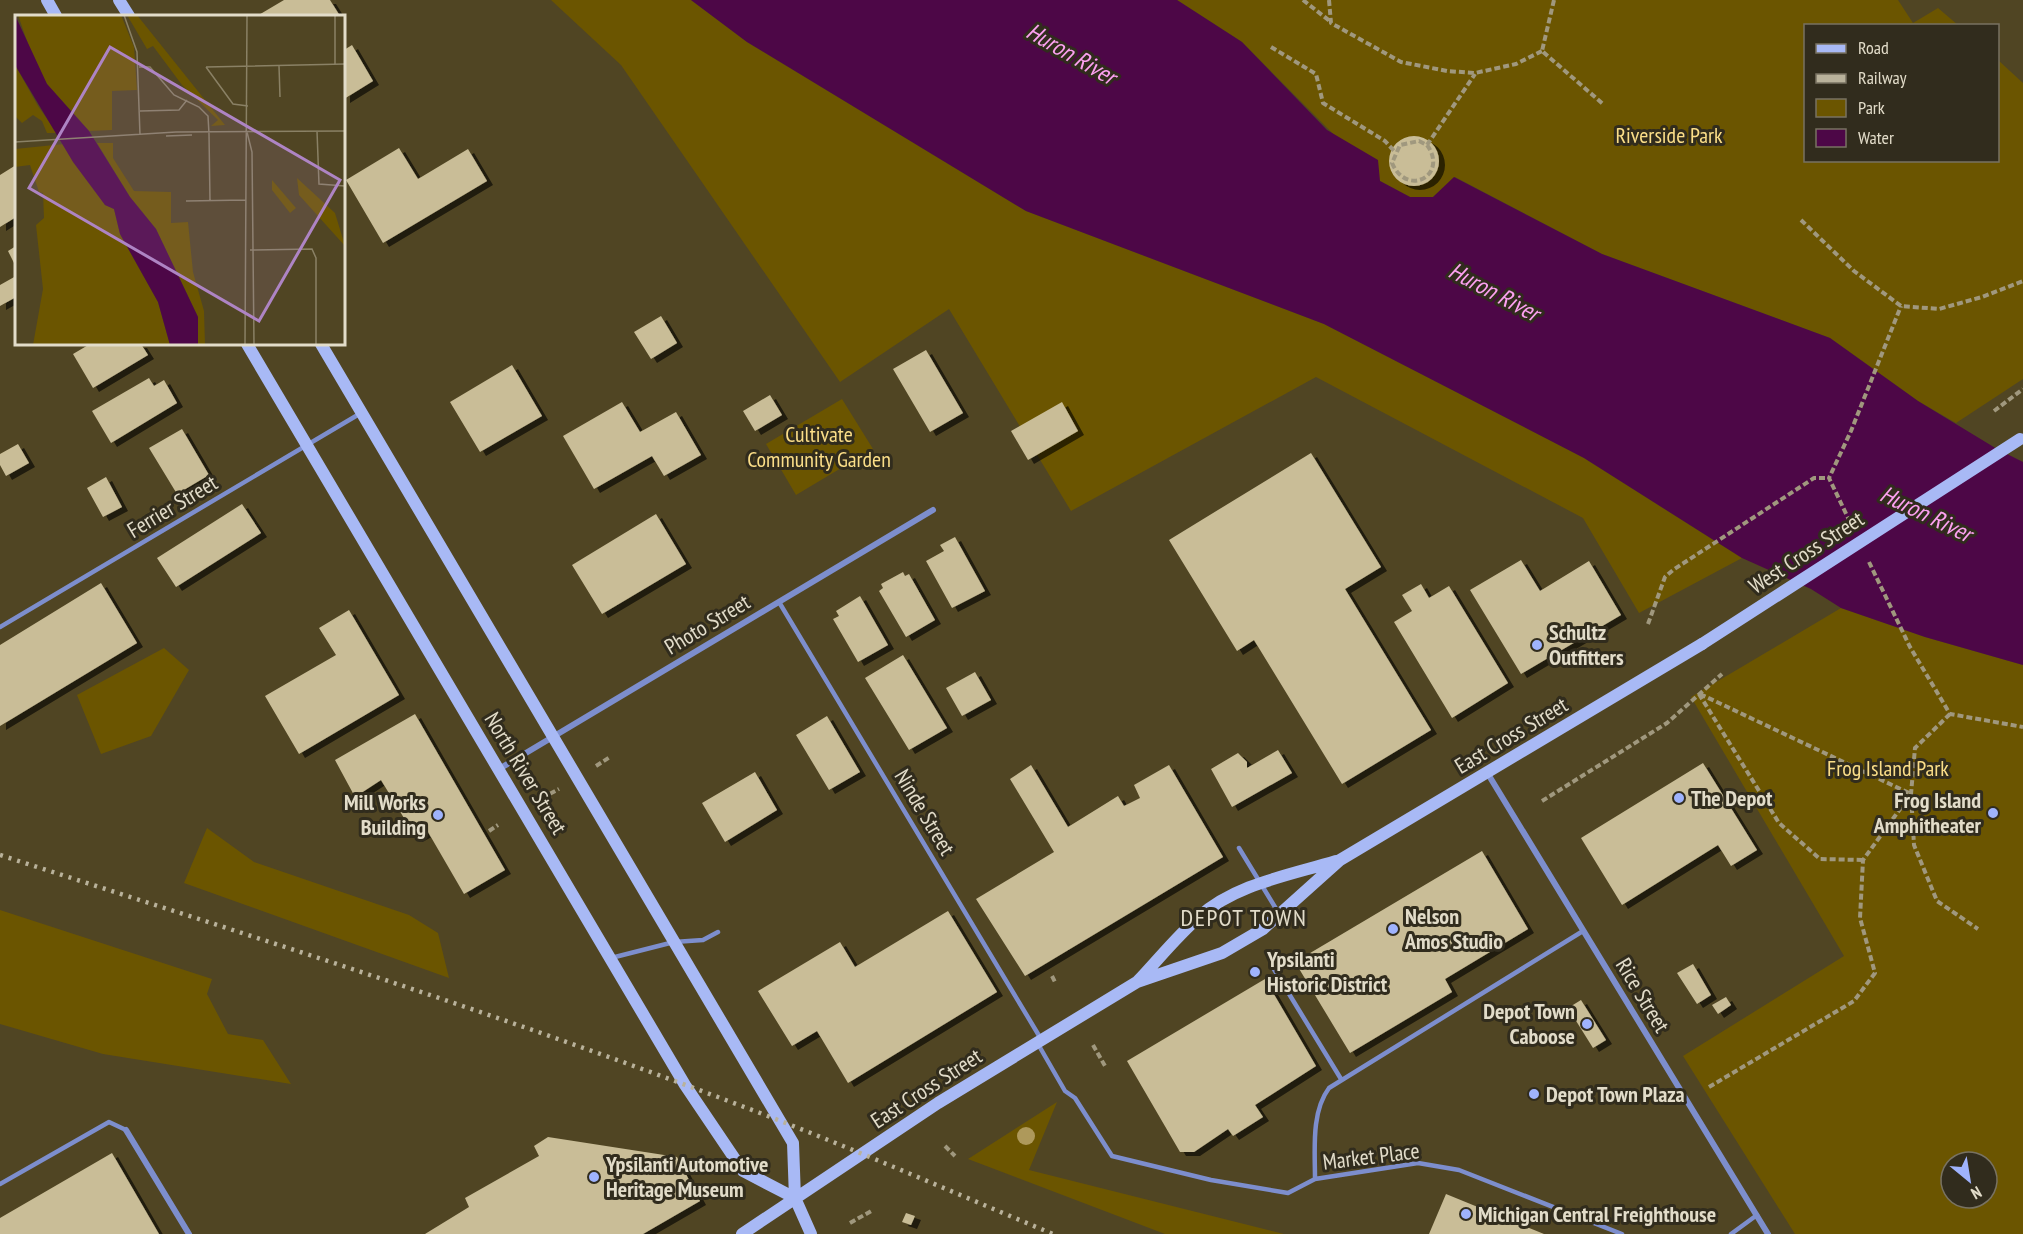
<svg xmlns="http://www.w3.org/2000/svg" width="2023" height="1234" font-family="'PT Sans Narrow',sans-serif">
<defs>
<filter id="shadow"><feDropShadow dx="6" dy="4" stdDeviation="0" flood-color="#0009"/></filter>
</defs>
<rect width="100%" height="100%" fill="#504523"/>
<!-- green -->
<path fill="#6b5500" fill-rule="evenodd" d="M551,0H691L747,42L1026,211L1324,324L1584,458L1742,558L1639,613L1583,518L1316,377L1071,511L949,309L840,382L621,65Z
M1177,0H1898L1913,23L1938,8L1958,25L1806,26V160H1998V60L2023,83V379L1956,423L1918,401L1830,338L1602,254L1455,177L1433,197H1410L1380,181L1242,42Z
M842,399L873,449L796,495L766,444Z
M1841,608L1925,637L2023,665V1234H1795L1683,1056L1844,956L1691,697ZM1951,1162H1987V1198H1951Z
M164,648L189,670L151,736L101,754L77,695Z
M207,828L254,862L409,915L438,933L449,978L184,883Z
M0,910L212,979L207,994L228,1034L263,1040L291,1084L103,1054L0,1024Z
M1057,1102L1029,1170L1284,1234H1165L968,1159Z"/>
<!-- water -->
<path fill="#4d0747" d="M691,0H1177L1242,42L1327,130L1378,160L1380,181L1410,197H1433L1454,177L1602,254L1830,338L1918,401L1997,449L2023,462V665L1925,637L1841,608L1811,589L1742,558L1584,458L1324,324L1026,211L747,42Z"/>
<!-- building -->
<path fill="#c9bd97" filter="url(#shadow)" d="M284,0H330L340,16H257Z
M352,45L373,81L344,99V50Z
M1389 161a25 25 0 1 1 50 0a25 25 0 1 1-50 0Z
M399,148L418,179L468,149L487,181L383,243L346,180Z
M16,165V217L0,227V175Z
M16,246V267L8,251Z
M16,276V297L0,306V285Z
M661,316L677,343L651,359L634,332Z
M90,344H141L148,355L93,388L73,354Z
M926,350L963,413L930,432L893,369Z
M512,365L542,416L480,452L450,402Z
M149,378L154,386L164,380L177,403L111,443L92,411Z
M770,395L782,415L755,431L743,411Z
M622,402L640,432L676,412L701,455L664,476L652,456L594,489L563,436Z
M1062,402L1078,431L1028,460L1011,431Z
M182,429L209,475L177,494L149,448Z
M18,444L29,463L6,476L0,465V454Z
M1311,453L1381,567L1345,589L1431,730L1342,784L1254,640L1237,651L1169,540Z
M106,477L122,507L103,517L87,488Z
M242,504L261,533L176,587L157,558Z
M656,514L686,564L602,614L572,565Z
M955,537L985,591L952,608L926,561L944,551L940,545Z
M1521,560L1540,591L1589,561L1621,615L1521,674L1470,590Z
M903,572L905,576L909,574L935,620L906,637L879,591L883,588L881,584Z
M101,583L137,643L0,726V645Z
M1421,584L1429,598L1449,586L1508,683L1452,718L1394,622L1412,611L1402,595Z
M860,596L888,645L858,662L833,619L839,616L836,611Z
M349,610L399,695L299,754L265,696L336,655L319,628Z
M903,655L947,728L909,750L865,678Z
M975,672L991,700L962,716L946,688Z
M415,714L505,870L464,894L428,832L416,838L381,780L355,797L335,760Z
M827,716L860,772L829,790L796,735Z
M1278,750L1292,773L1232,807L1211,769L1238,753L1247,762V768Z
M1703,763L1757,850L1731,866L1718,845L1622,905L1581,838Z
M1031,765L1068,827L1118,796L1124,806L1140,798L1134,785L1169,765L1223,857L1025,976L976,899L1054,852L1010,779Z
M755,772L777,810L725,842L702,803Z
M1482,851L1528,929L1445,979L1452,992L1350,1053L1295,962Z
M948,911L997,992L848,1083L817,1031L792,1046L758,991L840,942L855,967Z
M1693,964L1711,995L1697,1004L1677,973Z
M1265,979L1316,1066L1255,1105L1263,1117L1233,1136L1228,1129L1194,1152H1180L1127,1061Z
M1726,997L1731,1005L1718,1014L1712,1005Z
M1581,1000L1606,1040L1593,1048L1568,1008Z
M548,1137L677,1157L700,1201L643,1234H425L469,1207L465,1198L539,1156L534,1146Z
M112,1153L159,1234H0V1218Z
M1446,1194L1544,1234H1429Z
M906,1213L915,1216L911,1225L902,1222Z"/>
<g fill="none" stroke-linecap="round" stroke-linejoin="round">
<!-- path -->
<path stroke="#a0987e" stroke-width="4" stroke-dasharray="6 3" stroke-linecap="butt" d="M1303,0L1331,22
M1329,0L1331,23L1401,62L1447,71L1475,73L1516,64L1542,51
M1554,0L1542,51L1603,104
M1271,47L1316,74L1323,103L1385,141L1395,152
M1427,145C1449,175 1407,198 1392,163L1400,145L1419,141L1427,145L1475,74
M1801,220L1854,271L1901,306L1939,309L1982,297L2023,281
M1994,411L2023,389
M1850,522L1829,478L1851,431L1901,306
M1869,562L1910,647L1950,714L2023,727
M1648,624L1665,577L1673,570L1814,478H1829
M1699,694L1779,823L1820,859L1862,860
M1700,694L1911,794
M1950,714L1915,748L1911,794L1914,845L1937,901L1978,929
M596,766L610,757
M542,798L559,789
M1542,801L1667,723L1722,674
M489,831L498,825
M1052,976L1055,982
M1093,1045L1105,1066
M1709,1087L1854,1001L1875,973L1860,918L1863,860L1911,794
M945,1146L955,1156
M850,1223L873,1210"/>
<!-- lane -->
<path stroke="#7d8ecd" stroke-width="4.5" d="M779,602L1041,1039
M0,627L361,413
M1239,848L1278,912
M611,958L674,942L703,940L718,932
M1272,966L1341,1079
M1038,1044L1065,1091L1075,1098L1112,1156L1211,1180L1288,1193L1315,1179L1418,1163L1459,1170L1622,1234
M1315,1179C1315,1150 1311,1112 1329,1088L1583,931
M0,1184L109,1122L126,1130
M1731,1234L1757,1215"/>
<!-- street -->
<path stroke="#7d8ecd" stroke-width="6" d="M499,769L933,510
M1488,774L1768,1234
M126,1130L189,1234"/>
<!-- secondary -->
<path stroke="#a8b9f5" stroke-width="12" d="M47,0L56,16
M119,0L129,16
M247,344L685,1085L743,1171L795,1198
M321,344L793,1143L795,1198L811,1234
M1138,981C1158,960 1177,936 1199,917C1235,884 1291,875 1336,861
M742,1234L938,1103L1137,982L1222,953L1263,929L1340,860L1702,644"/>
<!-- rail -->
<path stroke="#b9b29b" stroke-width="4.5" stroke-dasharray="3 6" stroke-linecap="butt" d="M0,855C260,939 523,1021 778,1120C870,1156 962,1196 1053,1234"/>
<!-- secondary-bridge -->
<path stroke="#a8b9f5" stroke-width="12" d="M1702,644L2020,439"/>
</g>
<!-- trees -->
<circle fill="#ae995b" cx="1026" cy="1136" r="9"/>
<!-- markers -->
<g fill="#9fb3fd" stroke="#312c1d" stroke-width="2">
<circle cx="1537" cy="645" r="6"/>
<circle cx="1679" cy="798" r="6"/>
<circle cx="1993" cy="813" r="6"/>
<circle cx="438" cy="815" r="6"/>
<circle cx="1393" cy="929" r="6"/>
<circle cx="1255" cy="972" r="6"/>
<circle cx="1587" cy="1024" r="6"/>
<circle cx="1534" cy="1094" r="6"/>
<circle cx="594" cy="1177" r="6"/>
<circle cx="1466" cy="1214" r="6"/>
</g>
<g text-anchor="middle" stroke-width="6" stroke-linejoin="round" paint-order="stroke">
<!-- park labels -->
<g font-size="22" fill="#fbde88" stroke="#312c1d">
<text x="1669" y="143">Riverside Park</text>
<text x="819" y="442">Cultivate<tspan x="819" dy="25">Community Garden</tspan></text>
<text x="1888" y="776">Frog Island Park</text>
</g>
<!-- street labels -->
<g font-size="22" fill="#e2dcc9" stroke="#312c1d">
<text transform="translate(172 506) rotate(-31)" y="8">Ferrier Street</text>
<text transform="translate(1806 552) rotate(-33)" y="8">West Cross Street</text>
<text transform="translate(707 624) rotate(-31)" y="8">Photo Street</text>
<text transform="translate(1511 735) rotate(-31)" y="8">East Cross Street</text>
<text transform="translate(526 773) rotate(59)" y="8">North River Street</text>
<text transform="translate(925 812) rotate(59)" y="8">Ninde Street</text>
<text transform="translate(1643 995) rotate(59)" y="8">Rice Street</text>
<text transform="translate(926 1088) rotate(-33)" y="8">East Cross Street</text>
<text transform="translate(1371 1156) rotate(-7)" y="8">Market Place</text>
</g>
<!-- poi labels -->
<g font-size="22" font-weight="bold" fill="#e2dcc9" stroke="#312c1d" text-anchor="start">
<text x="1549" y="640">Schultz<tspan x="1549" dy="25">Outfitters</tspan></text>
<text x="1691" y="806">The Depot</text>
<text x="1981" y="808" text-anchor="end">Frog Island<tspan x="1981" dy="25">Amphitheater</tspan></text>
<text x="426" y="810" text-anchor="end">Mill Works<tspan x="426" dy="25">Building</tspan></text>
<text x="1405" y="924">Nelson<tspan x="1405" dy="25">Amos Studio</tspan></text>
<text x="1267" y="967">Ypsilanti<tspan x="1267" dy="25">Historic District</tspan></text>
<text x="1575" y="1019" text-anchor="end">Depot Town<tspan x="1575" dy="25">Caboose</tspan></text>
<text x="1546" y="1102">Depot Town Plaza</text>
<text x="606" y="1172">Ypsilanti Automotive<tspan x="606" dy="25">Heritage Museum</tspan></text>
<text x="1478" y="1222">Michigan Central Freighthouse</text>
</g>
<!-- water labels -->
<g font-size="24" font-style="italic" fill="#fca0f0" stroke="#312c1d">
<text transform="translate(1071 54) rotate(30)" y="8">Huron River</text>
<text transform="translate(1494 292) rotate(28)" y="8">Huron River</text>
<text transform="translate(1926 514) rotate(26)" y="8">Huron River</text>
</g>
<!-- neighbourhood labels -->
<g font-size="24" letter-spacing="1.5" fill="#e2dcc9" stroke="#312c1d">
<text x="1244" y="926">DEPOT TOWN</text>
</g>
</g>
<!-- overview -->
<g transform="translate(15 15)">
<rect width="330" height="330" fill="#504523"/>
<path d="M3,0H106L119,32L122,75L97,76V115L74,116L32,69L20,49ZM112,0H122L210,110L196,111L203,105L167,70L138,31L132,34ZM0,50L23,91L42,118H32L27,106L18,100L7,108L0,101ZM82,128H98V143L119,176L156,177V208L173,207L178,257L189,296L190,330H183V302L141,214L115,182ZM49,129L90,190L99,194L105,219L143,287L155,330H18L28,274L21,210L29,203L28,178L24,177L15,150L0,152V134ZM282,163L320,198L330,231L284,180ZM257,165L281,193L275,198L257,175Z" fill="#6b5500"/>
<path d="M0,0L32,69L74,116L115,182L141,214L183,302V330H155L143,287L105,219L99,194L90,190L58,147L0,50Z" fill="#4d0747"/>
<path fill="none" stroke="#8a8165" stroke-width="1.5" d="M109,0L122,37L125,120M320,50V0M264,51L265,82M124,52H135L159,80L184,92L193,101L194,119M191,52L330,49M191,52L218,89L233,91M125,96L164,95L172,85M302,116L304,169L330,171M232,117L237,137L239,330M194,119L195,186M151,121L177,120M0,127L161,117L330,116M171,186L231,185M235,235L297,234L301,243V330M230,330L232,0"/>
<path fill="#ae84c4" fill-opacity="0.15" stroke="#ae84c4" stroke-width="3" d="M95,32L325,165L244,306L14,173Z"/>
<rect width="330" height="330" fill="none" stroke="#e2dcc9" stroke-width="3"/>
</g>
<!-- legend -->
<rect x="1804" y="24" width="195" height="138" fill="#312c1d" stroke="#787262" stroke-width="1.5"/>
<rect x="1816" y="44" width="30" height="9" fill="#a8b9f5" stroke="#787262" stroke-width="1.5"/>
<text x="1858" y="54" font-size="18" fill="#e2dcc9">Road</text>
<rect x="1816" y="74" width="30" height="9" fill="#b9b29b" stroke="#787262" stroke-width="1.5"/>
<text x="1858" y="84" font-size="18" fill="#e2dcc9">Railway</text>
<rect x="1816" y="99" width="30" height="18" fill="#6b5500" stroke="#787262" stroke-width="1.5"/>
<text x="1858" y="114" font-size="18" fill="#e2dcc9">Park</text>
<rect x="1816" y="129" width="30" height="18" fill="#4d0747" stroke="#787262" stroke-width="1.5"/>
<text x="1858" y="144" font-size="18" fill="#e2dcc9">Water</text>
<!-- north arrow -->
<g transform="translate(1969 1180) rotate(150)"><circle r="28" fill="#312c1d" stroke="#787262" stroke-width="1.5"/>
<path d="M0-4.5L10 22L0 15L-10 22Z" fill="#9fb3fd"/>
<text y="-9" font-size="16" font-weight="bold" text-anchor="middle" fill="#e2dcc9">N</text>
</g>
</svg>
